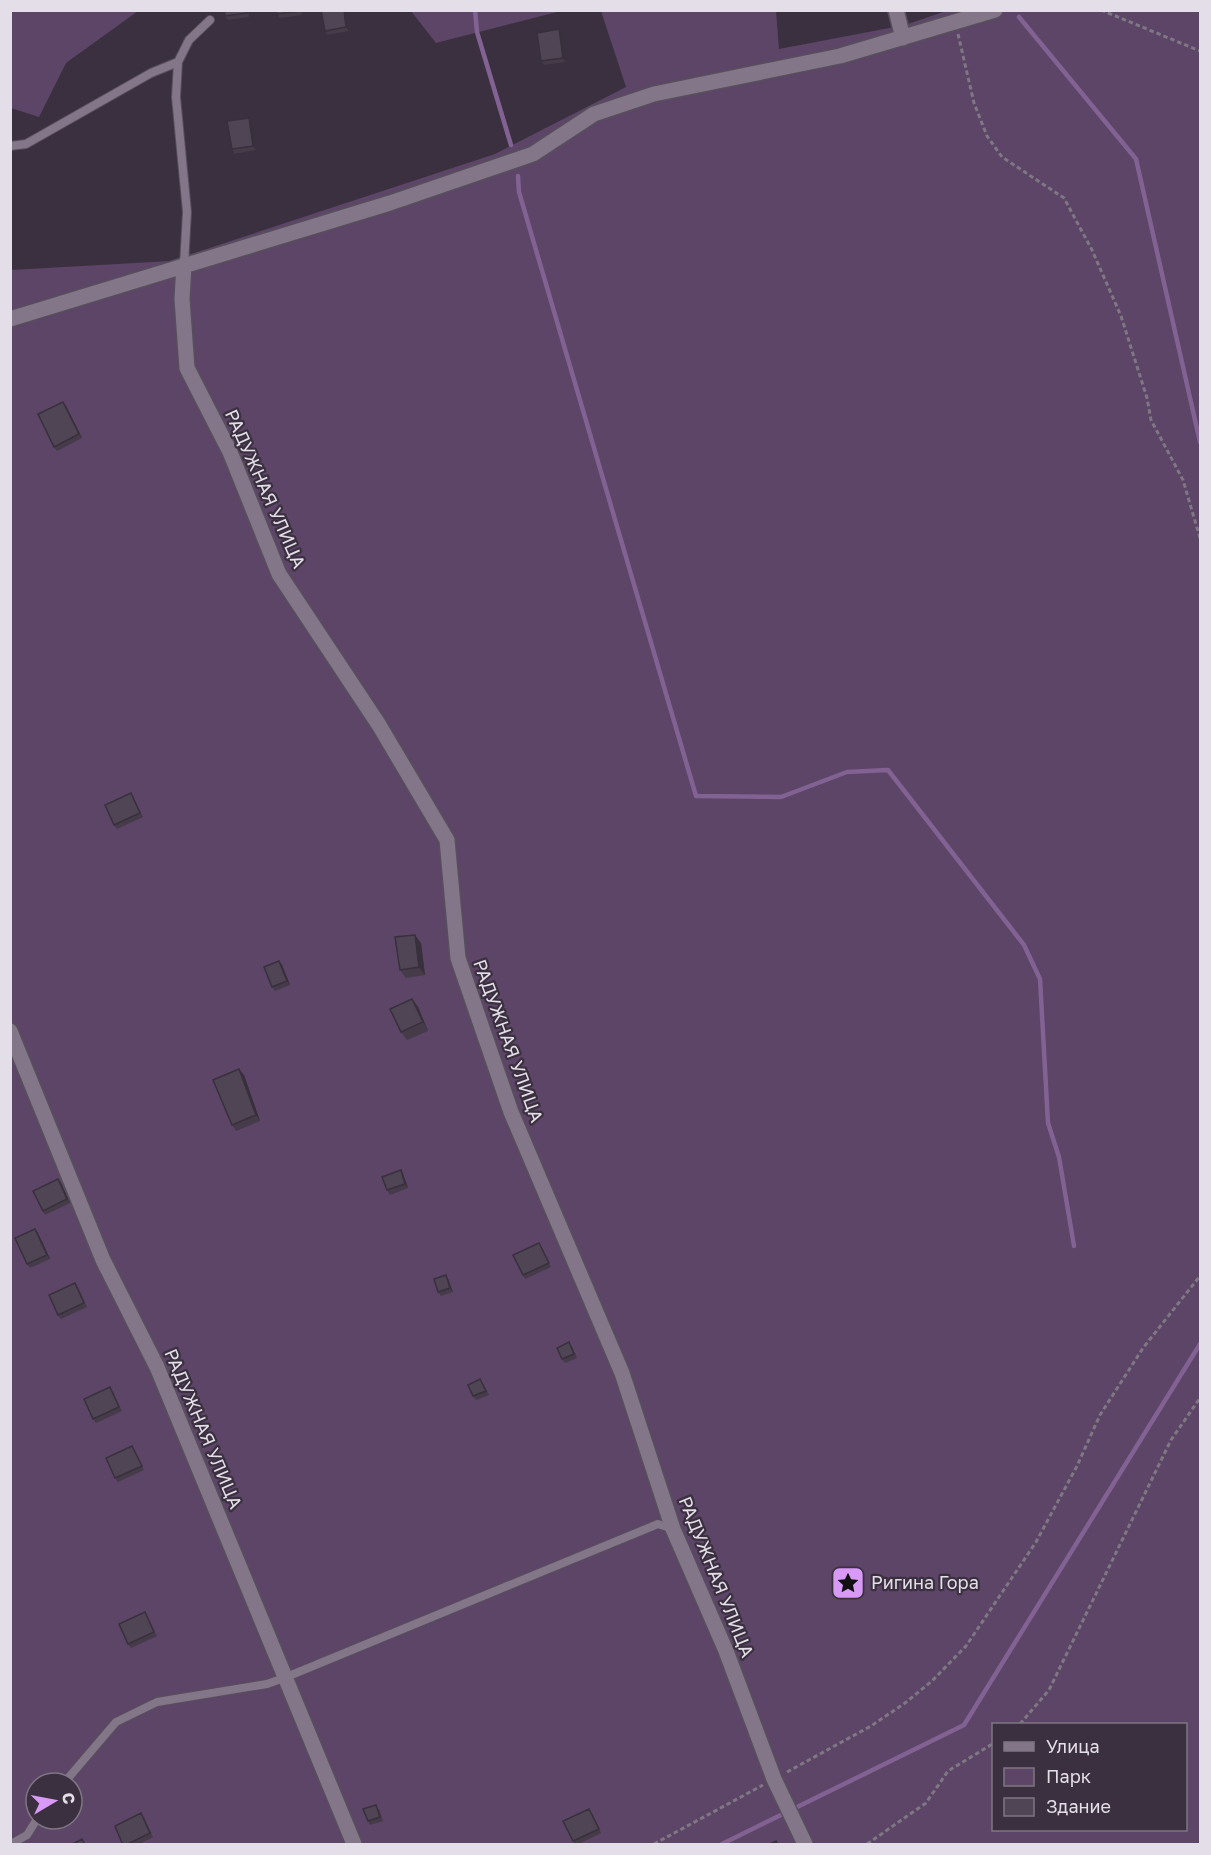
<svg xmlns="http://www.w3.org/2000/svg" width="1211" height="1855" font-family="'Golos Text',sans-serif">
<rect width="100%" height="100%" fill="#3a303f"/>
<!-- green -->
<path fill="#5c4567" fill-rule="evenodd" d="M11,10H138V11L66,63L39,117L11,108Z
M411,11H561L436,43Z
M601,11H776L779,49L905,25L946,11H1200V1844H11V270L170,261L495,154L626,87ZM994,1724H1186V1830H994ZM36,1783H72V1819H36Z"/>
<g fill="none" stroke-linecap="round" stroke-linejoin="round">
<!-- stream -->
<path stroke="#826292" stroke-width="4.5" d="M475,10L477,32L511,145
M1019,17L1136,159L1200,442
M518,176L519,192L696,796L781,797L847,772L888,770L1024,945L1040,979L1048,1123L1059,1157L1074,1246
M722,1844L964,1725L1200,1344"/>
<!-- service casing -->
<g stroke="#584f5c" stroke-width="10">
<path id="service" d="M10,146L26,144L151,73L178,62
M184,265L187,212L176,97L178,62L189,40L210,20
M64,1783L116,1722L157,1702L267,1684L284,1678L658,1524L673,1529
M11,1844L27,1835L37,1819"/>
</g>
<!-- minor casing -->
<g stroke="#584f5c" stroke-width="18">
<path id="minor" d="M896,10L903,38
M184,265L182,299L187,368L230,452L279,574L379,725L447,840L458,958L511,1112L622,1373L673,1529L726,1651L774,1779L805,1844
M10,319L390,203L533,154L594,114L654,94L840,56L995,10
M10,1031L103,1260L157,1367L354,1844"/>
</g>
<!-- path -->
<path stroke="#7f7783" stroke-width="3" stroke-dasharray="4.5 3" stroke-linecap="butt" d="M1101,10L1200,51
M958,34L974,103L987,136L1002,157L1064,198L1092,250L1121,316L1147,398L1151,420L1183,480L1200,538
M1020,1724L1049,1690L1171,1440L1200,1398
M787,1772L871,1726L905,1703L932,1681L966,1646L1036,1542L1077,1466L1100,1415L1143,1348L1200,1276
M654,1844L763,1785
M867,1844L926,1803L948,1771L994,1743"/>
<!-- service -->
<use href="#service" stroke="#827688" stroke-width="8"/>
<!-- minor -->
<use href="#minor" stroke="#827688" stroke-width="15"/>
</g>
<!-- wall -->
<path fill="#453b49" d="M248,10L249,17L228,20L225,16Z
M301,10L302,15L280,18L277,14Z
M321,10H346L349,31L327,35L325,31Z
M562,33L566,62L544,65L541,61Z
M249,118L252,122L256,150L234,154L232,149Z
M66,406L82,438L57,451L54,447Z
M131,793L143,817L117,829L114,825Z
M421,943L425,975L406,978L400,970Z
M279,961L282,965L290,985L275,991L272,987Z
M412,999L418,1007L428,1031L407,1040L401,1032Z
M244,1075L260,1121L236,1131L232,1125Z
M401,1170L403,1174L408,1188L390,1195L387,1190Z
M58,1179L61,1183L70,1203L45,1215L43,1211Z
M35,1229L38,1233L50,1259L30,1268L27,1264Z
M539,1243L551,1267L525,1279L523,1275Z
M448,1279L453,1292L441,1296L438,1292Z
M78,1287L87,1307L61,1319L58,1315Z
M572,1346L577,1358L565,1363L562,1359Z
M483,1384L489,1395L476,1400L473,1396Z
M110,1387L122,1411L96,1423L93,1419Z
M132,1446L144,1470L118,1482L115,1478Z
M147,1616L157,1636L131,1648L128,1644Z
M379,1809L383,1821L370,1825L368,1821Z
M592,1813L601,1833L577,1845H575L573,1841Z
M144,1817L153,1837L138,1845H123Z"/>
<!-- shaded-wall -->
<path fill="#38303c" d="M344,10H346L349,31L346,27Z
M559,29L562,33L566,62L563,58Z
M249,118L252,122L256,150L253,146Z
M63,402L66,406L82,438L79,434Z
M415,935L421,943L425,975L419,967Z
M279,961L282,965L290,985L287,981Z
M412,999L418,1007L428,1031L423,1022Z
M239,1069L244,1075L260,1121L256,1115Z
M401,1170L403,1174L408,1188L405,1184Z
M58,1179L61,1183L70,1203L67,1199Z
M35,1229L38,1233L50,1259L47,1255Z
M446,1275L448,1279L453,1292L450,1288Z"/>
<!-- building -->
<path fill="#504555" stroke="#38303c" stroke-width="1.5" d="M224,10H246L247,13L225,16Z
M276,10H299V11L277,14Z
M321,10H344L346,27L325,31Z
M559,29L563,58L541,61L537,33Z
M249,118L253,146L232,149L227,121Z
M63,402L79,434L54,447L38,414Z
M131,793L140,813L114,825L105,805Z
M415,935L419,967L400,970L395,937Z
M279,961L287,981L272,987L264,967Z
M412,999L423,1022L401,1032L390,1009Z
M239,1069L256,1115L232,1125L213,1080Z
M401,1170L405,1184L387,1190L382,1177Z
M58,1179L67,1199L43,1211L33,1191Z
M35,1229L47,1255L27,1264L15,1238Z
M539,1243L549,1263L523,1275L513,1255Z
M446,1275L450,1288L438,1292L434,1279Z
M75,1283L84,1303L58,1315L49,1295Z
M569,1342L574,1354L562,1359L557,1348Z
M480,1379L486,1391L473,1396L468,1385Z
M110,1387L119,1407L93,1419L84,1399Z
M132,1446L142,1466L115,1478L106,1458Z
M145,1612L154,1632L128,1644L119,1624Z
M376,1805L380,1817L368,1821L363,1809Z
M589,1809L599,1829L573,1841L563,1821Z
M141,1813L150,1833L126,1845H123L115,1826Z
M82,1839L85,1845H71Z
M776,1841L778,1845H768Z"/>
<!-- icons -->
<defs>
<g id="sight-square" transform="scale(1.725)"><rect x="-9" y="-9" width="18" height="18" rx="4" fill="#d99af7" stroke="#3a303f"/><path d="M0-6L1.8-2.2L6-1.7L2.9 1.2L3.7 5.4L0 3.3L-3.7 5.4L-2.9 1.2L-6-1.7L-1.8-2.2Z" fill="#111"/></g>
</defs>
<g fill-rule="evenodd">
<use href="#sight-square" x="848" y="1583"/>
</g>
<g text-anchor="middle" stroke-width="4.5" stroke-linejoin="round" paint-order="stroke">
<!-- street labels -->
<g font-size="18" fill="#e4dee8" stroke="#3a303f">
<text transform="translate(265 489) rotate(66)" y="6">РАДУЖНАЯ УЛИЦА</text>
<text transform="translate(508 1041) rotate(70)" y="6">РАДУЖНАЯ УЛИЦА</text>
<text transform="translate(203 1429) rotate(67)" y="6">РАДУЖНАЯ УЛИЦА</text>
<text transform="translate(716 1577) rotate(68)" y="6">РАДУЖНАЯ УЛИЦА</text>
</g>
<!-- poi labels -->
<g font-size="18" fill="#e4dee8" stroke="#3a303f" text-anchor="start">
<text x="871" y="1589">Ригина Гора</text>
</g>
</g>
<!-- border -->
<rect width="1211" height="1855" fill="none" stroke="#e4dee8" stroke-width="24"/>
<!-- legend -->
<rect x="992" y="1723" width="195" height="108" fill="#3a303f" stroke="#7e7683" stroke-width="1.5"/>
<rect x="1004" y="1742" width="30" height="9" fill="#827688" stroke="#7e7683" stroke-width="1.5"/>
<text x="1046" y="1753" font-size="18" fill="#e4dee8">Улица</text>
<rect x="1004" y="1768" width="30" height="18" fill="#5c4567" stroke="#7e7683" stroke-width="1.5"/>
<text x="1046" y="1783" font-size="18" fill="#e4dee8">Парк</text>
<rect x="1004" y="1798" width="30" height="18" fill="#504555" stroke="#7e7683" stroke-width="1.5"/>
<text x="1046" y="1813" font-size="18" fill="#e4dee8">Здание</text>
<!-- north arrow -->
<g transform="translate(54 1801) rotate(80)"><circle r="28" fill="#3a303f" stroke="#7e7683" stroke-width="1.5"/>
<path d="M0-4.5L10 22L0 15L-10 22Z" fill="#d99af7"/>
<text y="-9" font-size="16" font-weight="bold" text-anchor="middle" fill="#e4dee8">С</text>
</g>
</svg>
